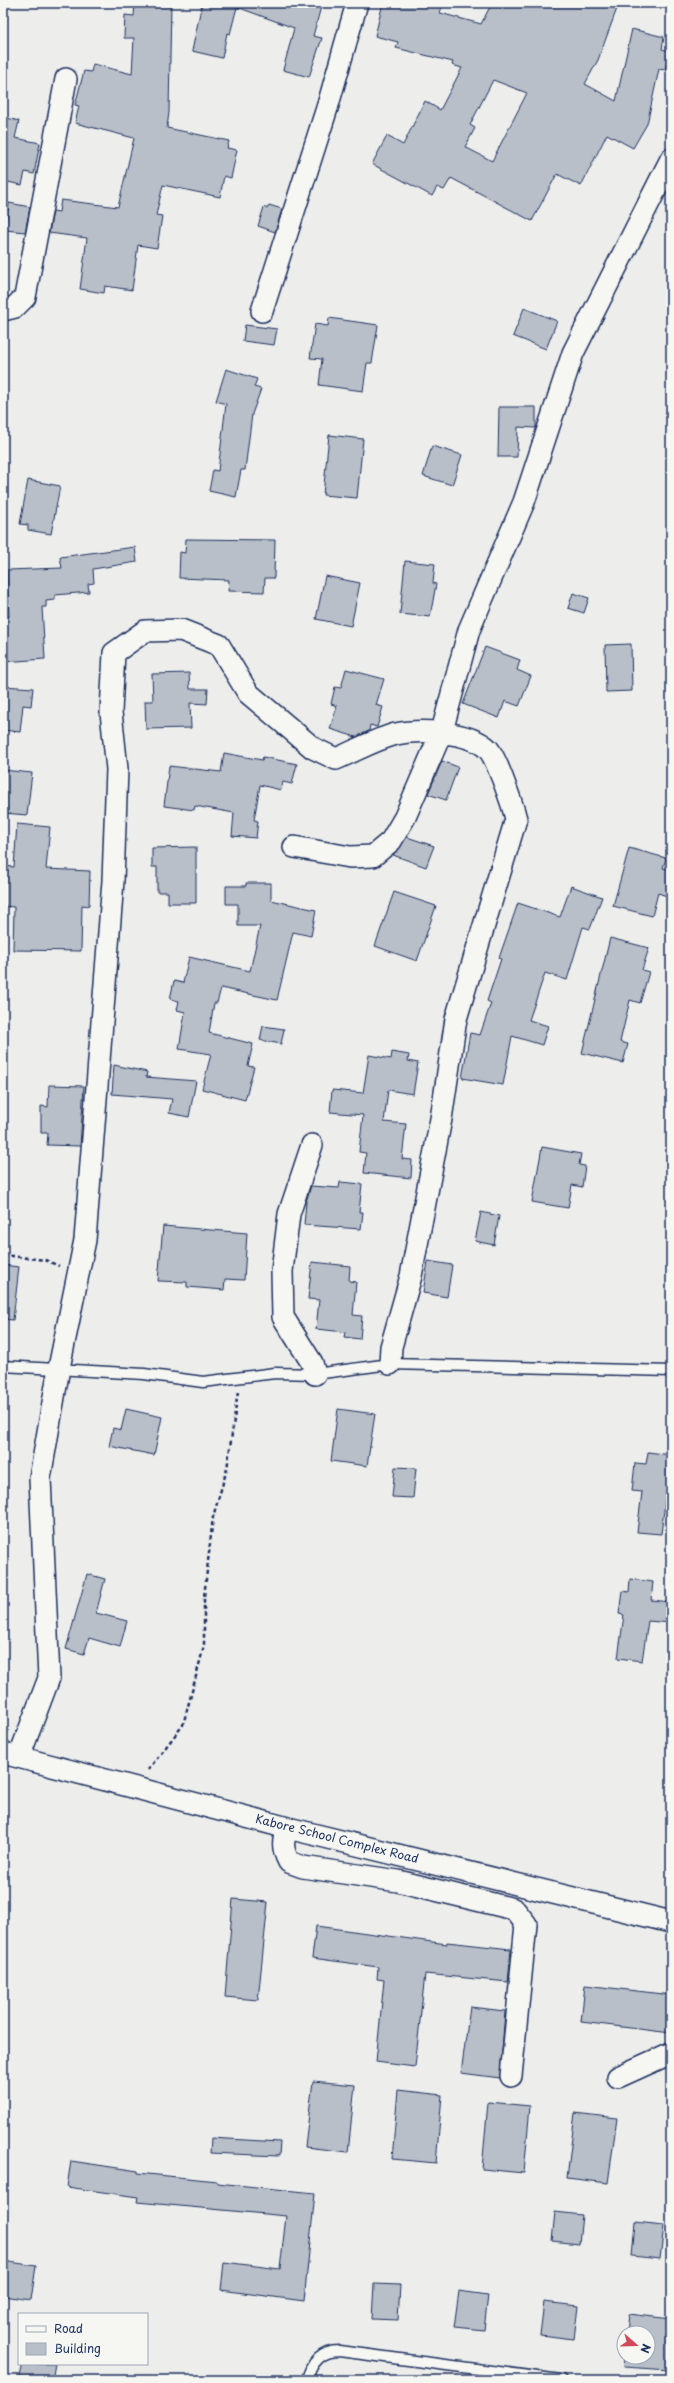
<svg xmlns="http://www.w3.org/2000/svg" width="674" height="2383" font-family="'Playpen Sans',sans-serif">
<rect width="100%" height="100%" fill="#edeeec"/>
<filter id="ink" filterUnits="userSpaceOnUse"><feTurbulence type="fractalNoise" baseFrequency=".025" numOctaves="2"/><feDisplacementMap in="SourceGraphic" scale="8" xChannelSelector="R" yChannelSelector="G"/><feConvolveMatrix kernelMatrix="1 2 1 2 8 2 1 2 1" color-interpolation-filters="sRGB"/></filter>
<g filter="url(#ink)">
<!-- building -->
<path fill="#b9bfc8" stroke="#1b2f5e" fill-rule="evenodd" d="M135,3H171L169,112L167,128L229,141L227,148L237,150L231,178L224,176L220,197L163,185L156,215L162,216L157,248L138,245L132,290L105,286L104,293L80,289L87,238L49,233L53,211L59,212L61,200L118,207L134,138L75,123L79,106L75,105L84,71L91,72L93,64L132,74L134,38H124L125,15L134,16Z
M202,3H322L313,36L322,38L309,77L283,70L294,28L237,7L230,34L227,33L222,58L192,51Z
M383,3H430L442,6L440,13L481,24L492,3H619L598,60L585,84L616,101L632,29L664,37L662,49L669,51L665,70L659,69L647,124L633,148L607,134L581,186L557,174L532,221L451,178L444,190L437,187L432,196L372,164L387,136L403,145L425,101L440,110L462,68L452,65L453,62L396,48L398,42L375,36ZM493,80L527,93L492,161L465,147L475,128L470,125Z
M3,117L19,121L15,138L40,143L34,174L25,172L22,185L3,181Z
M9,203L30,207L25,232L5,230Z
M269,205L282,209L275,232L258,226L264,207L267,209Z
M524,308L557,321L546,349L513,336Z
M329,318L378,325L372,363H367L363,391L319,385L322,359L310,358L315,324L328,326Z
M245,325L277,329L274,345L243,341Z
M226,369L257,379L254,387L261,389L252,414L245,470H241L236,497L209,491L213,470L218,471L226,404L216,401Z
M499,407H536V428L518,427L517,457H498Z
M329,435L363,439L357,498L323,495Z
M432,446L462,455L452,485L423,476Z
M28,480L60,486L51,534L28,530V525L20,524Z
M186,539L275,540L274,578H265L264,592L228,591L229,580L179,578L180,552L185,553Z
M135,547L137,562L93,569L94,583L88,584L89,592L55,595V600L46,601V607H42L45,659L3,662V617H9L7,570L62,568L60,557Z
M405,561L435,564L433,583L436,584L430,617L400,614Z
M325,576L360,583L351,626L316,619Z
M573,593L589,598L584,613L568,608Z
M631,644L632,691L606,692L605,645Z
M485,647L520,660L517,670L531,676L519,706L505,701L499,718L463,704Z
M346,669L384,679L376,705L383,707L377,727L370,725L369,731L356,737L330,729L337,706L331,704L335,687L341,688Z
M189,673L190,689H208L207,704L190,703L191,728L146,729L145,701H153L152,674Z
M3,686L33,688L31,706L23,705L20,732L3,730Z
M224,753L262,760L263,757L297,764L292,784L283,782L281,790L260,785L254,820L258,821L256,838L232,836L234,813L195,806L194,810L164,806L169,766L221,772Z
M442,761L458,767L446,800L428,794Z
M3,770L32,773L27,815L3,813Z
M17,824L50,827L46,869L90,871L89,906L82,905L81,951L13,950L14,907L3,906V866L14,867Z
M407,837L434,846L426,867L393,855Z
M196,847V903H168V892H157V867H152V848Z
M629,848L666,858L663,868L671,870L667,896L658,893L652,916L613,906Z
M246,883H271V900L316,910L311,936L293,932L277,1000L221,988L217,1003H214L209,1033L253,1044L248,1066L254,1067L245,1100L202,1089L211,1054L179,1049L185,1012L177,1010L179,1001L170,999L174,981L183,983L189,957L250,971L260,926H238V904H226V886H246Z
M571,886L602,897L590,929L583,927L567,980L545,973L529,1020L548,1026L542,1045L512,1036L503,1085L462,1078L470,1033L480,1035L491,1003L487,1001L501,959L499,958L518,903L560,917Z
M394,892L436,906L417,961L375,946Z
M610,938L649,948L642,970L649,972L640,1003L630,1000L620,1042L628,1044L623,1063L582,1053Z
M263,1026L284,1029L281,1044L260,1040Z
M392,1052L409,1055L408,1061L418,1063L413,1094L388,1090L384,1122L406,1124L402,1159L412,1160L411,1178L364,1173L366,1153L359,1152L363,1115L330,1112L332,1090L363,1093L369,1055L391,1059Z
M114,1065L147,1072L146,1077L196,1081L189,1117L169,1113L172,1099L112,1094Z
M49,1085L84,1086L80,1146L47,1145L48,1133H41V1106L48,1107Z
M542,1147L581,1154L579,1165L585,1166L582,1187L572,1185L568,1208L532,1202Z
M340,1182L362,1184L359,1212H363L361,1229L304,1225L306,1202L311,1186L339,1188Z
M481,1212L499,1216L494,1245L475,1241Z
M163,1226L247,1233L244,1280L225,1279L224,1290L187,1287V1282L158,1281Z
M428,1261L452,1265L447,1297L423,1293Z
M312,1262L350,1266L349,1281L356,1282L353,1315L362,1316L360,1339L344,1337L345,1332L316,1329L319,1300L308,1299Z
M3,1265L19,1267L13,1320L3,1319Z
M126,1409L162,1417L154,1455L109,1446L113,1428L121,1430Z
M338,1409L375,1414L367,1466L331,1461Z
M648,1452L671,1455L661,1534L637,1532L642,1492L632,1491L635,1463L646,1464Z
M395,1467L416,1468L413,1498L392,1497Z
M87,1574L105,1579L96,1613L127,1621L120,1647L89,1638L84,1654L66,1649Z
M630,1579L653,1582L651,1600L671,1602V1623L648,1621L642,1661L618,1658L624,1615L619,1614L622,1591L629,1592Z
M233,1899L268,1902L258,2000L225,1997Z
M316,1926L447,1944V1942L511,1949L508,1982L425,1974L415,2067L376,2062L384,1980L377,1979L378,1967L312,1958Z
M585,1985L671,1995V2033L581,2022Z
M470,2007L505,2011L500,2078L461,2073Z
M313,2081L355,2085L348,2152L305,2147Z
M398,2090L442,2095L436,2163L392,2159Z
M488,2102L530,2106L524,2173L482,2169Z
M575,2113L617,2118L608,2183L567,2178Z
M211,2138L280,2142L279,2156L210,2153Z
M71,2161L138,2171V2173L217,2181V2183L315,2193L304,2301L221,2290L224,2262L280,2269L286,2216L137,2202L138,2197L67,2187Z
M555,2212L582,2215L579,2244L552,2241Z
M635,2222L664,2225L660,2259L632,2256Z
M3,2261L36,2266L31,2300L3,2296Z
M374,2284L400,2285L398,2320L372,2319Z
M459,2291L488,2295L484,2330L454,2327Z
M544,2302L578,2306L574,2339L540,2335Z
M629,2314L671,2319V2370L623,2367L624,2357H648V2333H627Z
M23,2364H55L52,2380H19Z"/>
<g fill="none" stroke-linecap="round" stroke-linejoin="round">
<!-- service casing -->
<g stroke="#1b2f5e" stroke-width="13">
<path id="service" d="M3,1366L144,1374L203,1382L275,1373L315,1374L390,1364L671,1371
M307,2380C311,2363 321,2351 339,2351L561,2380"/>
</g>
<!-- minor casing -->
<g stroke="#1b2f5e" stroke-width="24">
<path id="minor" d="M3,310L15,307L25,297L66,79
M262,311L328,105L357,3
M294,847L350,857L373,856L391,841L405,817L442,731L469,630L524,502L573,353L671,159
M312,1145L289,1214L282,1271L283,1317L312,1363L315,1374
M3,1753L288,1828L671,1922
M19,1757L49,1678L40,1478L59,1368L85,1240L113,881L117,769L111,712L114,653L145,631L181,630L219,645L248,693L313,748L336,759C355,751 376,739 396,734C419,729 469,731 488,749C496,757 513,806 516,819L456,1019L441,1119L411,1276L391,1347L390,1364
M288,1828C282,1841 282,1849 289,1862L303,1867L398,1881L514,1909L526,1924L511,2076
M618,2077L671,2053"/>
</g>
<!-- path -->
<path stroke="#1b2f5e" stroke-width="2.5" stroke-dasharray="4 3" stroke-linecap="butt" d="M3,1255L45,1260L59,1266
M148,1770L183,1725L204,1646V1597L213,1517L227,1469L238,1391"/>
<!-- service -->
<use href="#service" stroke="#f6f6f2" stroke-width="10"/>
<!-- minor -->
<use href="#minor" stroke="#f6f6f2" stroke-width="21"/>
</g>
</g>
<g text-anchor="middle" stroke-width="4" stroke-linejoin="round" paint-order="stroke">
<!-- street labels -->
<g font-size="12" fill="#1b2f5e" stroke="#f6f6f2">
<text transform="translate(337 1839) rotate(14)" y="4">Kabore School Complex Road</text>
</g>
</g>
<!-- margin -->
<rect width="674" height="2383" fill="none" stroke="#f6f6f2" stroke-width="16"/>
<rect x="8" y="8" width="658" height="2367" fill="none" stroke="#1b2f5e" stroke-width="1.5" filter="url(#ink)"/>
<!-- legend -->
<rect x="18" y="2313" width="130" height="52" fill="#f6f6f2" stroke="#9ea6b7"/>
<rect x="26" y="2326" width="20" height="6" fill="#f6f6f2" stroke="#9ea6b7"/>
<text x="54" y="2333" font-size="12" fill="#1b2f5e">Road</text>
<rect x="26" y="2343" width="20" height="12" fill="#b9bfc8" stroke="#9ea6b7"/>
<text x="54" y="2353" font-size="12" fill="#1b2f5e">Building</text>
<!-- north arrow -->
<g transform="translate(636 2345) rotate(110)"><circle r="19" fill="#f6f6f2" stroke="#9ea6b7"/>
<path d="M0-3L7 15L0 10L-7 15Z" fill="#d1495b"/>
<text y="-6" font-size="11" font-weight="bold" text-anchor="middle" fill="#1b2f5e">N</text>
</g>
</svg>
